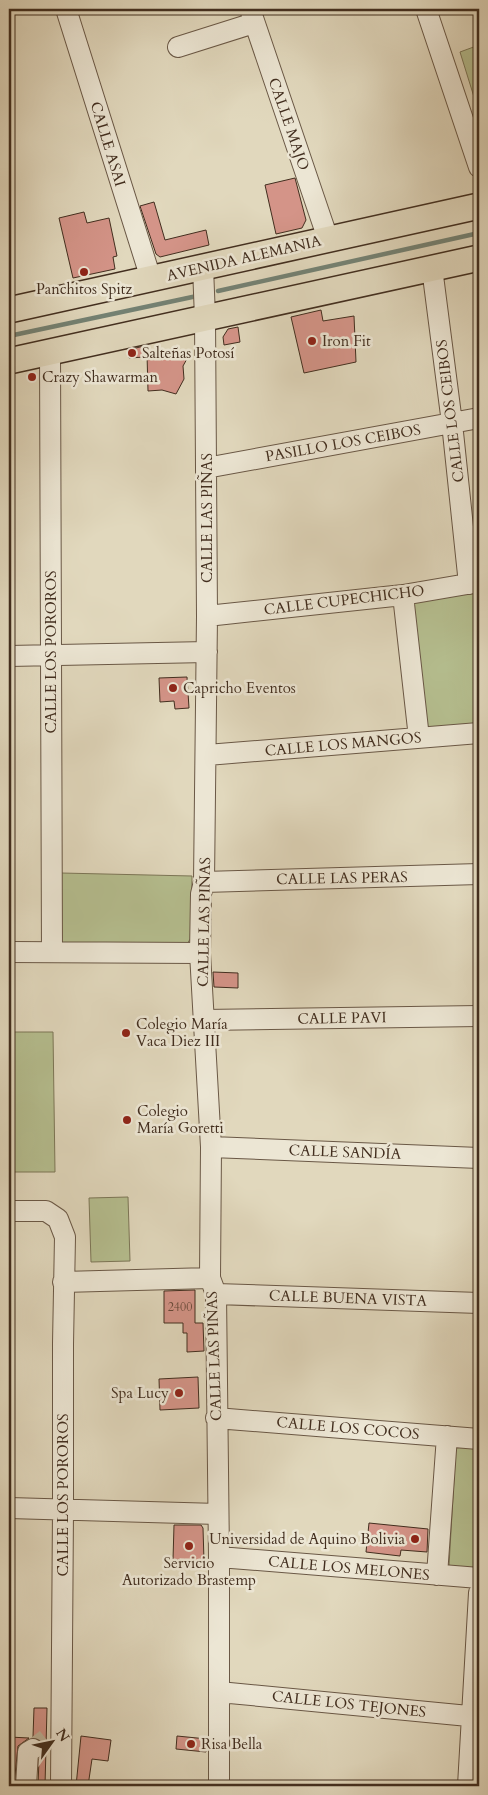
<svg xmlns="http://www.w3.org/2000/svg" width="488" height="1795" font-family="Cardo,serif">
<rect width="100%" height="100%" fill="#e1d8bd"/>
<filter id="stains"><feTurbulence type="fractalNoise" baseFrequency=".004" numOctaves="4"/><feColorMatrix values="0 0 0 0 .2 0 0 0 0 .09 0 0 0 0 .02 0 0 0 .5 -.17"/></filter>
<radialGradient id="worn" r=".72"><stop offset=".6" stop-color="#630" stop-opacity="0"/><stop offset="1" stop-color="#630" stop-opacity=".3"/></radialGradient>
<!-- green -->
<path fill="#b5be8f" stroke="#7c7657" d="M479,45V113L460,52Z
M479,592V729L424,736L409,600Z
M61,873L192,876L191,938L186,945L64,946L61,940Z
M9,1032H53L55,1172H9Z
M128,1197L130,1261L91,1262L89,1198Z
M456,1444L479,1445V1568L449,1566Z"/>
<g fill="none" stroke-linecap="round" stroke-linejoin="round">
<!-- stream -->
<path stroke="#748274" stroke-width="4.5" d="M218,291L479,233
M9,336L197,296"/>
</g>
<!-- building -->
<path fill="#d49488" stroke="#422e1f" d="M295,178L306,220L302,228L276,234L265,185Z
M154,202L165,240L206,230L209,245L160,257L156,254L140,206Z
M84,212L87,223L109,218L117,256L113,257L115,269L73,278L59,218Z
M321,310L323,321L354,316L356,362L304,373L291,317Z
M238,327L240,342L224,345L223,337L228,329Z
M144,346L145,357L129,358L128,350Z
M163,350L169,354L178,352L188,357L183,366L184,379L176,394L162,390L148,391L147,354Z
M187,677L189,708L175,709L174,701L160,702L159,678Z
M213,972L238,973V988L214,987Z
M195,1290V1323H203L204,1351L187,1352V1333H183V1323H164V1291Z
M198,1377L199,1408L160,1410L159,1379Z
M369,1523L428,1529L427,1552L401,1550L400,1556L366,1552Z
M174,1525H201L203,1528L204,1561L173,1560Z
M34,1708H47L45,1786H38L39,1759L44,1754L45,1748L43,1743L39,1739L33,1737Z
M81,1736L111,1740L108,1761L92,1759L88,1786H76Z
M177,1736L207,1739L206,1752L176,1749Z
M9,1737L29,1738L18,1746L14,1785H9Z"/>
<g fill="none" stroke-linecap="round" stroke-linejoin="round">
<!-- minor-tunnel -->
<path stroke="#c1b69d" stroke-width="20" stroke-dasharray="20 10" stroke-linecap="butt" d="M33,1749L46,1739"/>
<!-- minor casing -->
<g stroke="#6a5846" stroke-width="22">
<path id="minor" d="M66,9L151,279
M250,9L328,239
M426,9L479,167
M178,47L254,23
M203,267L205,318L207,616L204,882L201,894L200,953L211,1147L210,1278L216,1294L219,1557V1786
M432,268L452,423L469,584
M50,352L52,952
M206,468L479,418
M403,595L419,738
M207,616L403,595L479,582
M9,656L207,652
M207,755L479,733
M204,882L479,874
M9,952L200,953
M204,1020L479,1016
M211,1147L479,1158
M9,1211H46L58,1219L65,1237L63,1344V1510L61,1786
M63,1282L210,1278
M216,1294L479,1303
M216,1418L479,1439
M9,1508L218,1514
M219,1557L479,1578
M437,1575L447,1436
M219,1692L479,1717
M26,1786L28,1752L33,1749
M468,1786L479,1593"/>
</g>
<!-- major casing -->
<g stroke="#422e1f" stroke-width="28">
<path id="major" d="M9,310L479,206
M9,361L479,258"/>
</g>
<!-- minor -->
<use href="#minor" stroke="#ece6d4" stroke-width="20"/>
<!-- major -->
<use href="#major" stroke="#e1d8bd" stroke-width="25"/>
</g>
<!-- markers -->
<g fill="#8f2418" stroke="#ece6d4" stroke-width="2">
<circle cx="84" cy="272" r="5"/>
<circle cx="312" cy="341" r="5"/>
<circle cx="132" cy="353" r="5"/>
<circle cx="32" cy="377" r="5"/>
<circle cx="173" cy="688" r="5"/>
<circle cx="126" cy="1033" r="5"/>
<circle cx="127" cy="1120" r="5"/>
<circle cx="179" cy="1393" r="5"/>
<circle cx="415" cy="1539" r="5"/>
<circle cx="189" cy="1546" r="5"/>
<circle cx="191" cy="1744" r="5"/>
</g>
<g text-anchor="middle" stroke-width="5" stroke-linejoin="round" paint-order="stroke">
<!-- number labels -->
<g font-size="12" fill="#664839">
<text x="180" y="1311">2400</text>
</g>
<!-- street labels -->
<g font-size="15" fill="#422e1f" stroke="#ece6d4">
<text transform="translate(289 124) rotate(71)" y="5">CALLE MAJO</text>
<text transform="translate(108 144) rotate(73)" y="5">CALLE ASAI</text>
<text transform="translate(244 258) rotate(-13)" y="5">AVENIDA ALEMANIA</text>
<text transform="translate(450 411) rotate(-97)" y="5">CALLE LOS CEIBOS</text>
<text transform="translate(343 443) rotate(-10)" y="5">PASILLO LOS CEIBOS</text>
<text transform="translate(207 518) rotate(-90)" y="5">CALLE LAS PIÑAS</text>
<text transform="translate(344 600) rotate(-7)" y="5">CALLE CUPECHICHO</text>
<text transform="translate(51 652) rotate(-90)" y="5">CALLE LOS POROROS</text>
<text transform="translate(343 744) rotate(-5)" y="5">CALLE LOS MANGOS</text>
<text transform="translate(342 878) rotate(-1)" y="5">CALLE LAS PERAS</text>
<text transform="translate(204 922) rotate(-89)" y="5">CALLE LAS PIÑAS</text>
<text transform="translate(342 1018) rotate(-1)" y="5">CALLE PAVI</text>
<text transform="translate(345 1152) rotate(2)" y="5">CALLE SANDÍA</text>
<text transform="translate(348 1298) rotate(2)" y="5">CALLE BUENA VISTA</text>
<text transform="translate(214 1356) rotate(-92)" y="5">CALLE LAS PIÑAS</text>
<text transform="translate(348 1428) rotate(5)" y="5">CALLE LOS COCOS</text>
<text transform="translate(63 1495) rotate(-90)" y="5">CALLE LOS POROROS</text>
<text transform="translate(349 1568) rotate(5)" y="5">CALLE LOS MELONES</text>
<text transform="translate(349 1704) rotate(6)" y="5">CALLE LOS TEJONES</text>
</g>
<!-- poi labels -->
<g font-size="15" fill="#422e1f" stroke="#ece6d4" text-anchor="start">
<text x="84" y="294" text-anchor="middle">Panchitos Spitz</text>
<text x="322" y="346">Iron Fit</text>
<text x="142" y="358">Salteñas Potosí</text>
<text x="42" y="382">Crazy Shawarman</text>
<text x="183" y="693">Capricho Eventos</text>
<text x="136" y="1029">Colegio María<tspan x="136" dy="17">Vaca Diez III</tspan></text>
<text x="137" y="1116">Colegio<tspan x="137" dy="17">María Goretti</tspan></text>
<text x="169" y="1398" text-anchor="end">Spa Lucy</text>
<text x="405" y="1544" text-anchor="end">Universidad de Aquino Bolivia</text>
<text x="189" y="1568" text-anchor="middle">Servicio<tspan x="189" dy="17">Autorizado Brastemp</tspan></text>
<text x="201" y="1749">Risa Bella</text>
</g>
</g>
<!-- margin -->
<rect width="488" height="1795" fill="none" stroke="#e1d8bd" stroke-width="30"/>
<rect x="10" y="10" width="468" height="1775" fill="none" stroke="#422e1f" stroke-width="2.5"/>
<rect x="15" y="15" width="458" height="1765" fill="none" stroke="#422e1f"/>
<!-- north arrow -->
<g transform="translate(52 1742) rotate(57)" stroke="#ece6d4" stroke-width="4" paint-order="stroke">
<path d="M0-4L9 19L0 12L-9 19Z" fill="#422e1f"/>
<text y="-8" font-size="14" font-weight="bold" text-anchor="middle" fill="#422e1f">N</text>
</g>
<rect width="100%" height="100%" filter="url(#stains)"/>
<rect width="100%" height="100%" fill="url(#worn)"/>
</svg>
